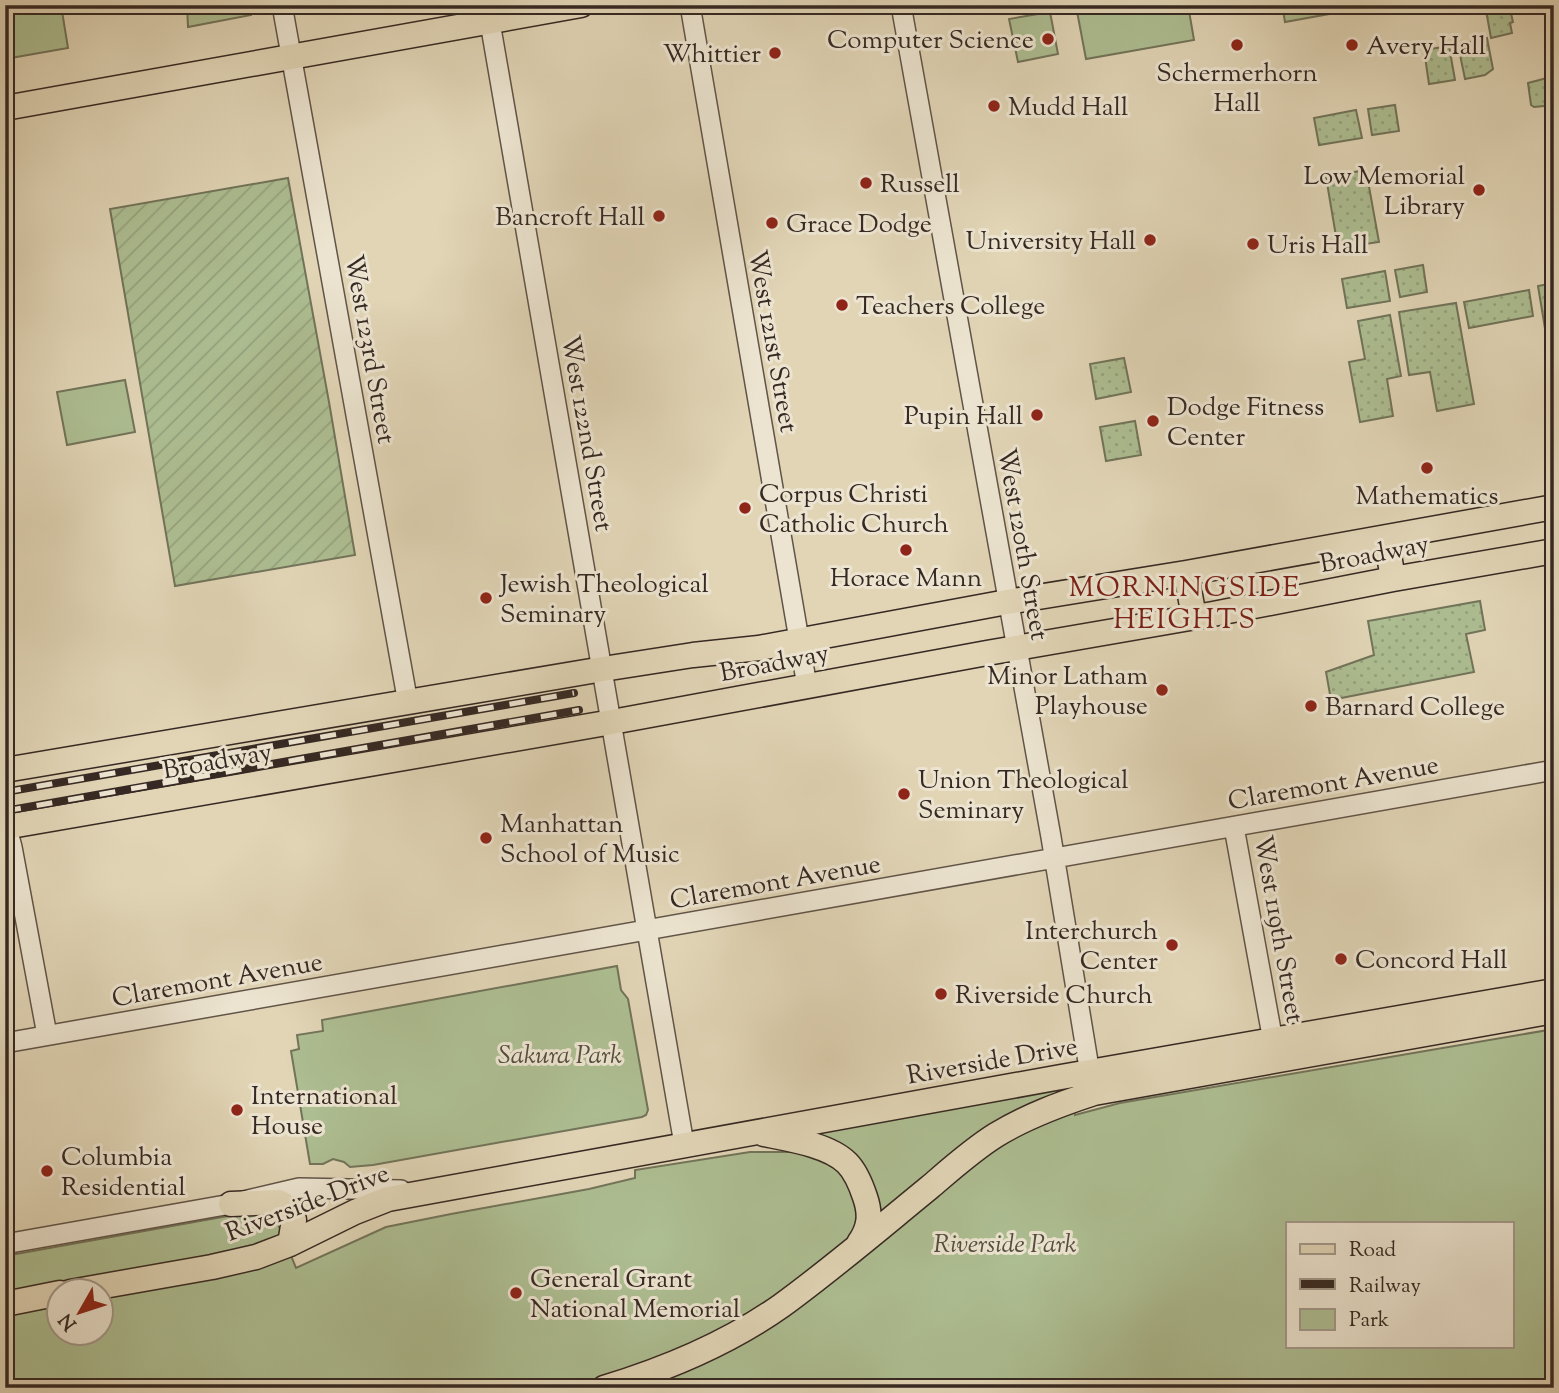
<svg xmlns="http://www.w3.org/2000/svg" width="1559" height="1393" font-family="'Sorts Mill Goudy',serif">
<defs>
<pattern id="grass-dots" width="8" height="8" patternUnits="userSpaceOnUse" patternTransform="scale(1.75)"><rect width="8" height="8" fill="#adbe92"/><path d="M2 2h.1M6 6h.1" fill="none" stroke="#95a37e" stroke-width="1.8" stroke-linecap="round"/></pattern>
<pattern id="garden-furrows" width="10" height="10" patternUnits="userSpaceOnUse" patternTransform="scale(1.75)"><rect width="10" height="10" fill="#adbe92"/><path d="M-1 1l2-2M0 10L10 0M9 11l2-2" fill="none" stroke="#95a37e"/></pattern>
</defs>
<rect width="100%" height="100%" fill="#e1d5b6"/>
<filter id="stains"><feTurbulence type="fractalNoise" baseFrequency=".00286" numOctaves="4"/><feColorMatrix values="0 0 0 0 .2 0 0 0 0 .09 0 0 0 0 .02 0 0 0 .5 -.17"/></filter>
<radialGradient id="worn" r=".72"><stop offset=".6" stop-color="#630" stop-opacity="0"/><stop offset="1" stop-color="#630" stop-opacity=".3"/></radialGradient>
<!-- grass -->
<path fill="url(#grass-dots)" stroke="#72745a" stroke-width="2" d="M1485,5H1522L1510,9L1513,22L1510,23L1512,33L1491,38Z
M1487,38L1493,69L1485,75L1465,79C1459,46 1452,45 1487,38Z
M1449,46L1455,80L1429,84L1424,50Z
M1554,76V105L1534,107L1531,105L1528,83Z
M1395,105L1399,131L1372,135L1368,109Z
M1356,110L1362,138L1319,145L1314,118Z
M1366,170L1379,242L1338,248L1326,177Z
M1423,265L1427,292L1400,297L1395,270Z
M1385,271L1390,301L1347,308L1342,279Z
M1554,283V383L1538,286Z
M1529,290L1533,316L1469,328L1464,302Z
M1456,303L1474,404L1437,411L1430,372L1409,375L1399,312Z
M1390,315L1401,376L1387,379L1393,416L1360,422L1349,362L1365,359L1358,321Z
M1124,358L1131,392L1096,399L1090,364Z
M1135,421L1141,455L1106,461L1100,427Z
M1480,601L1485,630L1466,634L1474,672L1331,700L1326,672L1374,655L1368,621Z"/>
<!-- park -->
<path fill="#adbe92" stroke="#72745a" stroke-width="2" fill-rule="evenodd" d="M5,5H61L68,48L5,59Z
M187,5H250L251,15L188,27Z
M1082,5H1188L1194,40L1086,59L1076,6Z
M1282,5H1379L1285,22Z
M1050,12L1058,54L1018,62L1009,19Z
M125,380L135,432L67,445L57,392Z
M617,966L621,990L628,999L648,1110L646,1115L642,1117L373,1165L350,1167L344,1162L333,1159L323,1164H310L291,1051L299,1049L297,1035L323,1031L322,1020Z
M1554,1029V1388H5V1256L239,1214L271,1211L276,1219L296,1268L386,1227L451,1214L589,1189L635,1178V1170L750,1152H793L808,1135L1069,1085L1072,1088L1071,1090L1075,1115L1120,1103ZM1288,1223H1512V1346H1288ZM60,1292H102V1334H60Z"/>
<!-- garden -->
<path fill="url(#garden-furrows)" stroke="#72745a" stroke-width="2" d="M288,178L329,402L355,555L175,586L110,209Z"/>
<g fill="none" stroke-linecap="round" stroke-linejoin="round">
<!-- minor casing -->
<g stroke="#615448" stroke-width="22">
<path id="minor" d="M282,5L408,703
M487,5L684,1144
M690,5L807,686
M901,5L1051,837L1092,1086
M5,821L12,847L47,1035
M1234,827L1273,1041
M5,1043L1554,770
M5,1244L231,1204L299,1188L401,1190"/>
</g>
<!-- major casing -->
<g stroke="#362923" stroke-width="27">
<path id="major" d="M5,108L581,5
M1386,537L1393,579
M1186,573L1194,617
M5,770L603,669L693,655L759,648L1007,602L1186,573L1554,507
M5,827L612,722L987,653L1213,614L1393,579L1554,551
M764,1134C789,1139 829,1145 847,1163C856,1172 861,1185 865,1197C871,1214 870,1228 859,1243
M231,1204L279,1202L291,1209L294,1220L290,1244
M70,1292L212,1267L256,1257L290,1244L355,1212L388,1199L1061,1077L1554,991
M5,1304L60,1293
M604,1388C667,1369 727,1344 781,1306C832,1269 881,1227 930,1187C951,1169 972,1150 996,1135C1027,1116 1060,1104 1094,1093L1554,1011"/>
</g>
<!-- minor -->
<use href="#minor" stroke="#ece4d0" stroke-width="19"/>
<!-- major -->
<use href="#major" stroke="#e1d5b6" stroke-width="24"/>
<!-- rail casing -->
<g stroke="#362923" stroke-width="8">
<path id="rail" d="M5,792L574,693
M5,811L579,710"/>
</g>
<!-- rail -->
<use href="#rail" stroke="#ece4d0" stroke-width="5" stroke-dasharray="16" stroke-linecap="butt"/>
</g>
<!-- markers -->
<g fill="#8f2418" stroke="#ece4d0" stroke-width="2.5">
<circle cx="1048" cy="39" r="7"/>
<circle cx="1237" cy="45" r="7"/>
<circle cx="1352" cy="45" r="7"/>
<circle cx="775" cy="53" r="7"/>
<circle cx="994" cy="106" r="7"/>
<circle cx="866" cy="183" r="7"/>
<circle cx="1479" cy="190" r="7"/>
<circle cx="659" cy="216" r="7"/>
<circle cx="772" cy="223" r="7"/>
<circle cx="1150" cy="240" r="7"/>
<circle cx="1253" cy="244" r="7"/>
<circle cx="842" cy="305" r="7"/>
<circle cx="1037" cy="415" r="7"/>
<circle cx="1153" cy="421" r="7"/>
<circle cx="1427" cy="468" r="7"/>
<circle cx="745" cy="508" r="7"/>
<circle cx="906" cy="550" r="7"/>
<circle cx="486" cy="598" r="7"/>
<circle cx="1162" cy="690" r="7"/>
<circle cx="1311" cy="706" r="7"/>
<circle cx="904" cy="794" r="7"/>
<circle cx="486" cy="838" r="7"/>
<circle cx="1172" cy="945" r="7"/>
<circle cx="1341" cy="959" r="7"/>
<circle cx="941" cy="994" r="7"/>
<circle cx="237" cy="1110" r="7"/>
<circle cx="47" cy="1171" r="7"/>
<circle cx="516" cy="1293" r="7"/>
</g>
<g text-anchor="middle" stroke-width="6" stroke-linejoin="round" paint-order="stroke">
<!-- poi labels -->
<g font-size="26" fill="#362923" stroke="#ece4d0" text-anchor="start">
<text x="1034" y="48" text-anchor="end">Computer Science</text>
<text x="1366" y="54">Avery Hall</text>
<text x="761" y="62" text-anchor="end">Whittier</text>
<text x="1237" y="81" text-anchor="middle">Schermerhorn<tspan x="1237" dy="30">Hall</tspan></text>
<text x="1008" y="115">Mudd Hall</text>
<text x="1465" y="184" text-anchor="end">Low Memorial<tspan x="1465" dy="30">Library</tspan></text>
<text x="880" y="192">Russell</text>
<text x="645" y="225" text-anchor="end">Bancroft Hall</text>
<text x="786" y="232">Grace Dodge</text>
<text x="1136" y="249" text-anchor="end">University Hall</text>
<text x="1267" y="253">Uris Hall</text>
<text x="856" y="314">Teachers College</text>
<text x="1167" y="415">Dodge Fitness<tspan x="1167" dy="30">Center</tspan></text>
<text x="1023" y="424" text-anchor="end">Pupin Hall</text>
<text x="759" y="502">Corpus Christi<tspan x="759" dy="30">Catholic Church</tspan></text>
<text x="1427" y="504" text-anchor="middle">Mathematics</text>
<text x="906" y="586" text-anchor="middle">Horace Mann</text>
<text x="500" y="592">Jewish Theological<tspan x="500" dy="30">Seminary</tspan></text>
<text x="1148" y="684" text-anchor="end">Minor Latham<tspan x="1148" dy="30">Playhouse</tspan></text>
<text x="1325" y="715">Barnard College</text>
<text x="918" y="788">Union Theological<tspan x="918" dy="30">Seminary</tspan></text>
<text x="500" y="832">Manhattan<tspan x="500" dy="30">School of Music</tspan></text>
<text x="1158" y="939" text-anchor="end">Interchurch<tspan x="1158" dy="30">Center</tspan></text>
<text x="1355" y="968">Concord Hall</text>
<text x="955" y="1003">Riverside Church</text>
<text x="251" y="1104">International<tspan x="251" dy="30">House</tspan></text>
<text x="61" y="1165">Columbia<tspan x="61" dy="30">Residential</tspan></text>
<text x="530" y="1287">General Grant<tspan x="530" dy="30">National Memorial</tspan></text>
</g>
<!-- street labels -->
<g font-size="26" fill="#362923" stroke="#ece4d0">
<text transform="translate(774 341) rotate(80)" y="9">West 121st Street</text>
<text transform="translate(371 349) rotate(80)" y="9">West 123rd Street</text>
<text transform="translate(588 433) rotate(80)" y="9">West 122nd Street</text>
<text transform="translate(1024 544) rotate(80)" y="9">West 120th Street</text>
<text transform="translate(1374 553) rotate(-11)" y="9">Broadway</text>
<text transform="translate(774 662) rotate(-11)" y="9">Broadway</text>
<text transform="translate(217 760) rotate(-10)" y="9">Broadway</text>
<text transform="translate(1333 782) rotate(-10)" y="9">Claremont Avenue</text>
<text transform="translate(775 881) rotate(-10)" y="9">Claremont Avenue</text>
<text transform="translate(1280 929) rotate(80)" y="9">West 119th Street</text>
<text transform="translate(217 979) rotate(-10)" y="9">Claremont Avenue</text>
<text transform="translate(992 1060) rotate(-10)" y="9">Riverside Drive</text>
<text transform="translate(307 1202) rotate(-21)" y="9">Riverside Drive</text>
</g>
<!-- park labels -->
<g font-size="26" font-style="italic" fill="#544e3f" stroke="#ece4d0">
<text x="560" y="1063">Sakura Park</text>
<text x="1005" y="1252">Riverside Park</text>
</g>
<!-- neighbourhood labels -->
<g font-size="28" letter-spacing="2" fill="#7a1f14" stroke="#ece4d0">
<text x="1185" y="596">MORNINGSIDE<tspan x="1185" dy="32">HEIGHTS</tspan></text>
</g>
</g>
<!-- margin -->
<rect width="1559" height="1393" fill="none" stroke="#e1d5b6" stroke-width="28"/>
<rect x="7" y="7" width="1545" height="1379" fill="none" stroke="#362923" stroke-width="3.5"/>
<rect x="14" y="14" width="1531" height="1365" fill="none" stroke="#362923" stroke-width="2"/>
<!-- legend -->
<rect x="1286" y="1222" width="228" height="126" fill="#ece4d0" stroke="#a3998b" stroke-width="2"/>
<rect x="1300" y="1244" width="35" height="10" fill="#e1d5b6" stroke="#a3998b" stroke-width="2"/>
<text x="1349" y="1256" font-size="21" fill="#362923">Road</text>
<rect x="1300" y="1279" width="35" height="10" fill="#362923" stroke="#a3998b" stroke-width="2"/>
<text x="1349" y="1292" font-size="21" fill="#362923">Railway</text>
<rect x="1300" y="1309" width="35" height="21" fill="#adbe92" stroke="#a3998b" stroke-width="2"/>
<text x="1349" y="1326" font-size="21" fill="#362923">Park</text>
<!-- north arrow -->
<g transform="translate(80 1312) rotate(231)"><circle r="33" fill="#ece4d0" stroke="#a3998b" stroke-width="2"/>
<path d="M0-5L12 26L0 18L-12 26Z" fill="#8f2418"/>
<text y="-10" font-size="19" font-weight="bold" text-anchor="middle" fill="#362923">N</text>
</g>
<rect width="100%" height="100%" filter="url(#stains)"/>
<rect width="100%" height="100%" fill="url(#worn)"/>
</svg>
